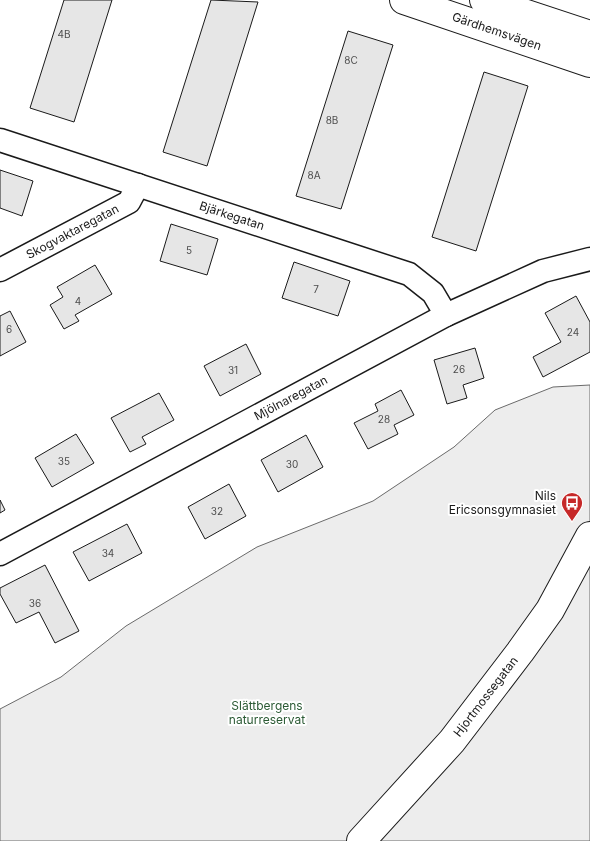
<svg xmlns="http://www.w3.org/2000/svg" width="590" height="841" font-family="Inter,sans-serif">
<rect width="100%" height="100%" fill="#fff"/>
<!-- green -->
<path fill="#ededed" stroke="#6a6a6a" d="M590,385V841H0V709L61,677L126,626L257,547L373,501L454,447L495,410L553,387Z"/>
<!-- building -->
<path fill="#e6e6e6" stroke="#1a1a1a" d="M64,0H112L74,122L30,108Z
M211,0L258,2L207,166L163,152Z
M348,31L393,45L341,209L296,196Z
M484,72L528,86L476,251L432,237Z
M0,170L33,181L22,216L0,208Z
M171,224L218,239L207,275L160,261Z
M294,262L350,281L338,316L282,298Z
M95,265L112,294L75,315L79,321L64,329L50,305L63,297L57,287Z
M576,296L590,322V352L543,377L533,357L561,342L545,313Z
M10,311L26,342L0,356V316Z
M246,344L261,374L220,396L204,366Z
M475,348L484,378L463,385L467,398L447,404L434,360Z
M401,390L414,415L394,425L398,434L368,449L354,423L378,411L375,404Z
M159,393L174,420L142,437L146,444L130,452L111,418Z
M76,434L94,463L52,487L35,458Z
M306,435L323,467L278,492L261,460Z
M229,484L246,516L205,539L188,507Z
M0,500L5,510L0,513Z
M127,524L142,553L89,581L73,552Z
M45,565L79,631L55,643L39,612L16,623L0,594V588Z"/>
<g fill="none" stroke-linecap="round" stroke-linejoin="round">
<!-- minor casing -->
<g stroke="#1a1a1a" stroke-width="25">
<g id="minor">
<path id="s1" d="M0,140L409,274L433,293L446,315"/>
<path id="s2" d="M0,270L129,202L138,185"/>
<path id="s3" d="M0,554L446,315L543,271L590,259"/>
</g>
</g>
<!-- tertiary casing -->
<g stroke="#1a1a1a" stroke-width="30">
<g id="tertiary">
<path id="s4" d="M361,841L452,741L520,652L550,610L590,536"/>
</g>
</g>
<!-- secondary casing -->
<g stroke="#1a1a1a" stroke-width="30">
<g id="secondary">
<path id="s5" d="M404,0L590,63"/>
<path d="M484,0L590,35"/>
</g>
</g>
<!-- minor -->
<use href="#minor" stroke="#fff" stroke-width="22"/>
<!-- tertiary -->
<use href="#tertiary" stroke="#fff" stroke-width="28"/>
<!-- secondary -->
<use href="#secondary" stroke="#fff" stroke-width="28"/>
</g>
<!-- icons -->
<defs>
<g id="bus-pin" transform="scale(1.125)"><path d="M0 17L-7.5 6A9.5 9.5 0 1 1 7.5 6Z" fill="#c62828" stroke="#fff"/><path d="M-5-6H5V4H4V6H2V4H-2V6H-4V4H-5ZM-3.5-4V0h7V-4ZM-3.5 1.2v1.5H-2V1.2ZM2 1.2v1.5H3.5V1.2Z" fill="#fff"/></g>
</defs>
<g fill-rule="evenodd">
<use href="#bus-pin" x="572" y="503"/>
</g>
<g text-anchor="middle" stroke-width="4" stroke-linejoin="round" paint-order="stroke">
<!-- number labels -->
<g font-size="10" fill="#4d4d4d">
<text x="64" y="38">4B</text>
<text x="351" y="64">8C</text>
<text x="332" y="124">8B</text>
<text x="314" y="179">8A</text>
<text x="189" y="254">5</text>
<text x="316" y="293">7</text>
<text x="78" y="305">4</text>
<text x="9" y="333">6</text>
<text x="573" y="336">24</text>
<text x="459" y="373">26</text>
<text x="233" y="374">31</text>
<text x="384" y="423">28</text>
<text x="64" y="465">35</text>
<text x="292" y="468">30</text>
<text x="217" y="515">32</text>
<text x="108" y="557">34</text>
<text x="35" y="607">36</text>
</g>
<!-- street labels -->
<g font-size="12" fill="#1a1a1a" stroke="#fff">
<text dy="4" stroke="none"><textPath href="#s5" startOffset="98">Gärdhemsvägen</textPath></text>
<text dy="4" stroke="none"><textPath href="#s1" startOffset="244">Bjärkegatan</textPath></text>
<text dy="4" stroke="none"><textPath href="#s2" startOffset="82">Skogvaktaregatan</textPath></text>
<text dy="4" stroke="none"><textPath href="#s3" startOffset="330">Mjölnaregatan</textPath></text>
<text dy="4" stroke="none"><textPath href="#s4" startOffset="191">Hjortmossegatan</textPath></text>
</g>
<!-- poi labels -->
<g font-size="12" fill="#1a1a1a" stroke="#fff" text-anchor="end">
<text x="556" y="500">Nils<tspan x="556" dy="14">Ericsonsgymnasiet</tspan></text>
</g>
<!-- park labels -->
<g font-size="12" fill="#2b5a34" stroke="#fff">
<text x="267" y="710">Slättbergens<tspan x="267" dy="14">naturreservat</tspan></text>
</g>
</g>
</svg>
